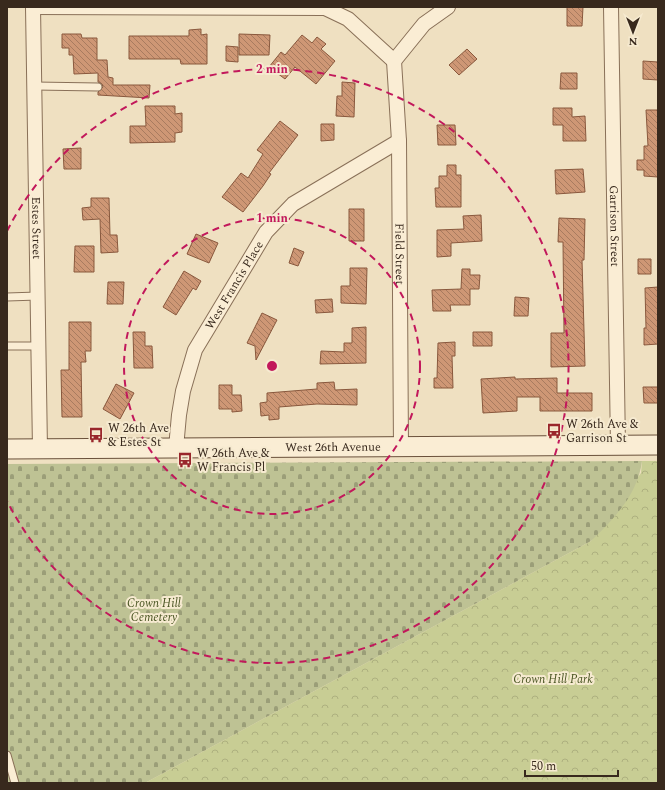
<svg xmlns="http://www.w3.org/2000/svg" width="665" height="790" font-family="Spectral,serif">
<defs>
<pattern id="forest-crowns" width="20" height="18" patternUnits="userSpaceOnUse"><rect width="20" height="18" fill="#c8cd94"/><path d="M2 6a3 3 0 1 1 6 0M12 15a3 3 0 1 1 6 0" fill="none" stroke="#adb07f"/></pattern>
<pattern id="cemetery-stones" width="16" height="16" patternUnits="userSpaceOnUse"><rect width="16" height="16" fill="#bec294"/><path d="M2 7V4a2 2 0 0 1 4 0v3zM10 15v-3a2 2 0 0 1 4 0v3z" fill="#9b9e78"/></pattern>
<pattern id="building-back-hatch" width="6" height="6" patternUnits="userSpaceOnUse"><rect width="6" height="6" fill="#ce9775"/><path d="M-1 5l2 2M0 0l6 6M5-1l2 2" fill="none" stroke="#a87b5f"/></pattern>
</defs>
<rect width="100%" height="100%" fill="#efe0c1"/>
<!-- forest -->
<path fill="url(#forest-crowns)" d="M642,461H658V783H145L591,541L641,473Z"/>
<!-- cemetery -->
<path fill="url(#cemetery-stones)" d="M642,461C638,494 614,519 591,541L145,783H7V464Z"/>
<!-- building -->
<path fill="url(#building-back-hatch)" stroke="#89583d" d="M567,7H583L582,26H567Z
M201,29V35L207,34V64H181L180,59H129V36H189V30Z
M62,34H81L82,38H97V60H107L108,77L113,78V85H150L149,98L98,95V92L103,87L102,84L98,82V73L74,74L73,55H69V48H62Z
M239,34L270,35L269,55H239Z
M302,35L312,43L317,37L326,44L321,49L335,61L316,84L295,67L285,79L269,67L281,52L285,55Z
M226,46L238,47V62L226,61Z
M467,49L477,59L459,75L449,65Z
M643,61L658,62V80L643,79Z
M561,73H577V89H560Z
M342,82L355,83L354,117L336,116L337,96H342Z
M145,106H175V114L182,113V132L175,133V142L130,143V126H146Z
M553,108H572V117L585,116L586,141H563V125H553Z
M646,110H658V177L644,176V170H637V160H644V146H648Z
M280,121L298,135L269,173L271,174L263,186L243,212L222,197L241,173L248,178L263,154L257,150Z
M321,124H334V140L321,141Z
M437,125H455L456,145H438Z
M81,148V169H64L63,149Z
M447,165H456V175H461V207H436L435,188H439V176H447Z
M583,169L585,192L556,194L555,170Z
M91,198H109L110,235H117L118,252L101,253L100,219L83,220L82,208L91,207Z
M349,209H364V241H349Z
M481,215L482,241L451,243V256L437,257V230L464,229L463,216Z
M559,218L585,219L584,260H582L585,366L551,367V333H564L563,242H558Z
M196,234L218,243L209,263L187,254Z
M75,246H94V272H74Z
M294,248L304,252L298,266L289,263Z
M638,259H651V274H638Z
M350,268H367L366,304L341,303V286H350Z
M462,269H470V275H480L479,289H470V305H450L451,311H433L432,290L461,289Z
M184,271L201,281L196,290L193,288L176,315L163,307Z
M108,282H124L123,304H107Z
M658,287V344L644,345V328H646L645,288Z
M515,297L529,298L528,316H514Z
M332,299L333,312L316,313L315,300Z
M262,313L277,320L256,360L255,346L247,343Z
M69,322H91V351H85L86,362H81L82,417H62L61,370H69Z
M366,327V363L320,364L321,351L344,352V343H352V328Z
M133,332H145V346H152L153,368H134Z
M473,332H492V346H473Z
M455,342V356H452L453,388H434V378H437L438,343Z
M515,377V379L557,378V393H592V411H540V397H517V411L483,413L481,379Z
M334,382L335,390L357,389V405L317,404L279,407V419L269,420V415L261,416L260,403L267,402V393L317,389V383Z
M116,384L134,393L120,419L103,409Z
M219,385H232V395H241L242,411L232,412V409H219Z
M643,387H658V403H644Z"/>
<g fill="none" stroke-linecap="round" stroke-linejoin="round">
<!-- lane casing -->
<g stroke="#897058" stroke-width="9">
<path id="lane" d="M35,86L98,87
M7,297L38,296
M7,346H39
M7,755L15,783"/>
</g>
<!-- street casing -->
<g stroke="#897058" stroke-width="16">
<g id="street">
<path id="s1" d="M33,7L40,449"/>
<path d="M33,7L325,8L348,19L394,61"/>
<path id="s2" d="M611,7L618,446"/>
<path id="s3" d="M394,61L399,141L401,447"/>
<path d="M394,61L424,24L448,7"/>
<path id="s4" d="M176,448L179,415L183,391L195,350L266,232L293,204L399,141"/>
</g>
</g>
<!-- secondary casing -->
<g stroke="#6a513b" stroke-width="21">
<g id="secondary">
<path id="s5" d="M7,449L658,445"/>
</g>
</g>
<!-- lane -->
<use href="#lane" stroke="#faedd4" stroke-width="7"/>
<!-- street -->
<use href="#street" stroke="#faedd4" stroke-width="14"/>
<!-- secondary -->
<use href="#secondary" stroke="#faedd4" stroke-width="19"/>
</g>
<!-- distance rings -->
<g fill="none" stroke="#c2185b" stroke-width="2" stroke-dasharray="7 5">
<circle cx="272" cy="366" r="148"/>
<path d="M7 231A297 297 0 1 1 7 501"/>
</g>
<!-- icons -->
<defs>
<g id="bus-bare" transform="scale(1.2)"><path d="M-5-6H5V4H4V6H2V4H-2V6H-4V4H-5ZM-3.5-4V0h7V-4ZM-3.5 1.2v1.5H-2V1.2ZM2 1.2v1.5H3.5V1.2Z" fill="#99262b" stroke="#f6ead0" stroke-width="2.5" paint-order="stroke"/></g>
</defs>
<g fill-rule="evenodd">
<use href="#bus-bare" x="554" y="431"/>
<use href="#bus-bare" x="96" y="435"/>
<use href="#bus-bare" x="185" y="460"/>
</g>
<g text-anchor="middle" stroke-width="4" stroke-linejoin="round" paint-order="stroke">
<!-- street labels -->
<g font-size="12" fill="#38291d" stroke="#f6ead0">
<text dy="4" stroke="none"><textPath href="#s2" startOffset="219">Garrison Street</textPath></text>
<text dy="4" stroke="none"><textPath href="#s1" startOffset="221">Estes Street</textPath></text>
<text dy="4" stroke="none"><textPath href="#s3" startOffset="193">Field Street</textPath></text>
<text dy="4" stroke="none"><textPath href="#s4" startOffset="176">West Francis Place</textPath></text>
<text dy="4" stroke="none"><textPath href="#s5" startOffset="326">West 26th Avenue</textPath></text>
</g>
<!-- poi labels -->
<g font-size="12" fill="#38291d" stroke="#f6ead0" text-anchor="start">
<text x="566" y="428">W 26th Ave &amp;<tspan x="566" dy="14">Garrison St</tspan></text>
<text x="108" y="432">W 26th Ave<tspan x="108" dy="14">&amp; Estes St</tspan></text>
<text x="197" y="457">W 26th Ave &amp;<tspan x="197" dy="14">W Francis Pl</tspan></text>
</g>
<!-- park labels -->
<g font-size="12" font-style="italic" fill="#4a5523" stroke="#f6ead0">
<text x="154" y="607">Crown Hill<tspan x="154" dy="14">Cemetery</tspan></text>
<text x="553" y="683">Crown Hill Park</text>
</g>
</g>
<circle cx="272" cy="366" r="6" fill="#c2185b" stroke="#f6ead0" stroke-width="2"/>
<g font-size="12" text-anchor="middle" font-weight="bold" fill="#c2185b" stroke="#f6ead0" stroke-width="4" stroke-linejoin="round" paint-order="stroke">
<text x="272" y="73">2 min</text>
<text x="272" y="222">1 min</text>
</g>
<!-- border -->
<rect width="665" height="790" fill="none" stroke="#38291d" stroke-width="16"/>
<!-- north arrow -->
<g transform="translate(633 32) rotate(180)" stroke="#f6ead0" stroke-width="3" paint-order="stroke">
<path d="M0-3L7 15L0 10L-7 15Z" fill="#38291d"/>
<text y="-6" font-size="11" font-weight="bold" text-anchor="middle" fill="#38291d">N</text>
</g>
<!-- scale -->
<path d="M525 770v6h93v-6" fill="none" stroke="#38291d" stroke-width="2"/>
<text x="531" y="770" font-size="12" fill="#38291d" stroke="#f6ead0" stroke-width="3" paint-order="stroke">50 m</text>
</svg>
